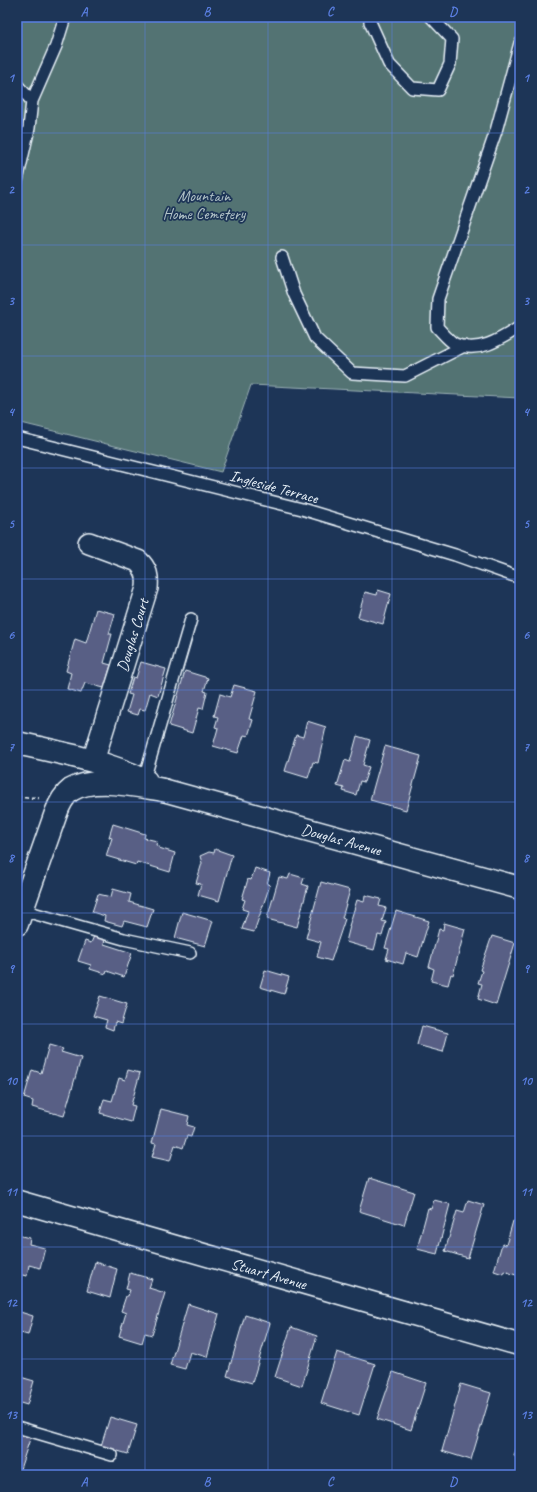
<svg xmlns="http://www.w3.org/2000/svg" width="537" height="1492" font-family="Caveat,sans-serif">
<rect width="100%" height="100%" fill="#1d3557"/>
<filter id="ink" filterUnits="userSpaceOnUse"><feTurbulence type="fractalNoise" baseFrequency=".025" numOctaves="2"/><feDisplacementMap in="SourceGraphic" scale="8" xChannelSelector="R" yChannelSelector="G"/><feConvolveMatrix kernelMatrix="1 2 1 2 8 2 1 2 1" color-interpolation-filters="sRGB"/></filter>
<g filter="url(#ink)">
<!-- green -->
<path fill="#527373" stroke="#9db2b6" d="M17,17H520V398L251,385L221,472L17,422Z"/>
<!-- building -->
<path fill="#585f85" stroke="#e8f1f8" d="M378,590L391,594L383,624L358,617L365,592L377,595Z
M96,609L115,614L109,634H112L104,663L111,665L104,688L85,683L81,693L67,689L71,673L66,671L75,639L86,643Z
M141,662L166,669L158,696L150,693L145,710L140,709L138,715L127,712L132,695L128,694L133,677L136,678Z
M185,671L208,678L204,691L207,692L203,709L199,708L192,733L169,726Z
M234,685L257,691L249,719L253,720L248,736L244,735L238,753L213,746L218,728L215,727L218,717L214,716L220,694L230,697Z
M307,721L326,727L318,763L313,762L308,778L285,771L296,735L303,737Z
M357,736L370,740L363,765L369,767L364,782L360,781L356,795L343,791L344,788L337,786L345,760L350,762Z
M385,746L421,756L406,810L370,800Z
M113,824L145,834L144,838L157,841L156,845L159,846V848L175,853L170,872L137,862L136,865L106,856L112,838L109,837Z
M215,849L232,855L219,901L198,895L201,884L196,883L202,863L200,856L209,852L214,853Z
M255,868L270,873L267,884L270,885L254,932L242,929L248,911L242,909L245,900L242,899L248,879L251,880Z
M290,874L304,878L302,884L308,886L297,927L267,919L279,877L288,879Z
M321,882L350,890L342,918L345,919L331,961L317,957L321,942L306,938Z
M113,889L131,894L129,902L153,909L147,927L124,921L122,926L104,921L105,916L92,912L98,894L111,897Z
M365,895L381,899L379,906L386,908L382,921L386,922L382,936L378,935L374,950L346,942L350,926H349L357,900L364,902Z
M396,911L429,921L418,957L406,953L403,964L386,959L389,949L385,948Z
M182,912L213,921L205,946L175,938Z
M444,923L465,929L453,975L451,974L448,985L431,981L434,969L429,967L439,929L443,930Z
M94,936L105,939L104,944L132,953L124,977L107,971L106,974L90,969L91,965L78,961L85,941L91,943Z
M492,936L515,943L496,1005L478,999L482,984L478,983L482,971L480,970Z
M265,970L289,977L284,994L260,987Z
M100,996L127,1004L121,1024L115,1022L113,1030L105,1027L107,1020L93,1016Z
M422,1026L448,1033L443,1052L417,1045Z
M49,1045L63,1049L61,1052L81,1058L64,1116L32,1107L33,1101L24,1098L32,1070L41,1073Z
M128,1070L140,1073L131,1105L135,1106L131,1122L100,1113L104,1099L112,1101L119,1078L125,1080Z
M161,1109L189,1116L187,1125L194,1127L191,1137L187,1136L183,1148L175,1145L170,1161L152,1157L156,1144L152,1143Z
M369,1178L414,1192L404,1225L359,1211Z
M434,1200L450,1204L437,1254L417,1249L428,1208L431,1209Z
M468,1200L484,1205L468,1258L445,1251L457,1211L464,1213Z
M513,1221L520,1223L519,1276L504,1271L503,1274L494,1271L502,1244L506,1245Z
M17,1235L30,1238L29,1244L45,1248L40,1268L29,1265L27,1276L17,1274Z
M95,1262L117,1269L110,1298L87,1291Z
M130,1273L152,1279L149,1288L165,1293L152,1335L145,1333L142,1343L119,1336L126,1313L121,1311L126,1296H128L130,1290L126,1289Z
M188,1304L219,1314L207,1357L190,1352L185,1369L170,1365Z
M17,1311L33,1316L28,1335L17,1332Z
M245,1315L270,1323L252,1383L227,1376Z
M291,1327L317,1336L302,1386L275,1377Z
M337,1352L375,1364L359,1415L321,1403Z
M393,1372L426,1383L411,1430L377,1419Z
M17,1376L34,1381L27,1405L17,1402Z
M461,1384L491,1393L471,1460L442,1451Z
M110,1417L137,1425L128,1454L101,1446Z
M17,1431L31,1436L20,1469L17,1468Z
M520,1437V1458L514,1456Z"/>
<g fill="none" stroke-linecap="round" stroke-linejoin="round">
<!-- service casing -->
<g stroke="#e8f1f8" stroke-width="14">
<path id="service" d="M370,17V22L389,64L412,88L438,90L450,64L452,39L431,17
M520,43L496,131L438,299L437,327C442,332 449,341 455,344C479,354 501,339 520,327
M17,85L32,101L56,46L65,17
M17,181L29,128L32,101
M282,257L294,294L315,338L352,373L405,376L464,346
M17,438L302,509L455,555L520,578
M144,780L191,619
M22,910L124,939L190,953
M17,1427L112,1455"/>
</g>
<!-- minor casing -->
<g stroke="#e8f1f8" stroke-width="24">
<g id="minor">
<path d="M89,543L138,561C147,569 148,577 147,588L93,761"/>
<path id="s1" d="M17,1201L520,1345"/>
</g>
</g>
<!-- tertiary casing -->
<g stroke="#e8f1f8" stroke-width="25">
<path id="tertiary" d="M17,743C61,753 105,761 146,781
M17,924L56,813C59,805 63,796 71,790C94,776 137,786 163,790"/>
</g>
<!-- secondary casing -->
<g stroke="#e8f1f8" stroke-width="25">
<g id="secondary">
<path id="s2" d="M163,790L520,888"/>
</g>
</g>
<!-- path -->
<path stroke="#e8f1f8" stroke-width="2.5" stroke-dasharray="4 3" stroke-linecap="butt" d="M17,797L39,798"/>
<!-- service -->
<use href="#service" stroke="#1d3557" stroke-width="11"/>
<!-- minor -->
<use href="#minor" stroke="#1d3557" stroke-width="21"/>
<!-- tertiary -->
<use href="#tertiary" stroke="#1d3557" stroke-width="22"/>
<!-- secondary -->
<use href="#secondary" stroke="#1d3557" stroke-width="22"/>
</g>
</g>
<!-- grid -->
<path fill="none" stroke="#5a7fe2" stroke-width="1" stroke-opacity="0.55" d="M145,17V1475M268,17V1475M392,17V1475M17,133H520M17,245H520M17,356H520M17,468H520M17,579H520M17,690H520M17,802H520M17,913H520M17,1024H520M17,1136H520M17,1247H520M17,1359H520"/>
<g text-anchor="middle" stroke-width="3.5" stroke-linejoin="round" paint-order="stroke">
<!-- park labels -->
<g font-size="16" fill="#b4c5c9" stroke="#1d3557">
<text x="204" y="201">Mountain<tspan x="204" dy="18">Home Cemetery</tspan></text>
</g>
<!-- street labels -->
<g font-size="16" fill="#e8f1f8" stroke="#1d3557">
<text transform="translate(274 486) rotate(15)" y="6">Ingleside Terrace</text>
<text transform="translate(132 635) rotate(-73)" y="6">Douglas Court</text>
<text dy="6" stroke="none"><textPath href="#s2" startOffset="185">Douglas Avenue</textPath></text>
<text dy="6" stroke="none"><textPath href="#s1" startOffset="262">Stuart Avenue</textPath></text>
</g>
</g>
<!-- margin -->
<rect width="537" height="1492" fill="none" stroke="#1d3557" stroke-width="44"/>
<rect x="22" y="22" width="493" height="1448" fill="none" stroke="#5a7fe2" stroke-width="1.5"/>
<g font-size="13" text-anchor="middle" font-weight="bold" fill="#5a7fe2">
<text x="84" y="16">A</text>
<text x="207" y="16">B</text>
<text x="330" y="16">C</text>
<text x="453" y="16">D</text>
<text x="11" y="82">1</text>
<text x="526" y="82">1</text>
<text x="11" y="194">2</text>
<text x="526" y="194">2</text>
<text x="11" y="305">3</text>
<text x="526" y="305">3</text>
<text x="11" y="416">4</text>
<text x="526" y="416">4</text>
<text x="11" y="528">5</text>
<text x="526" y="528">5</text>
<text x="11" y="639">6</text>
<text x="526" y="639">6</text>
<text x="11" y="751">7</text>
<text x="526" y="751">7</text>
<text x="11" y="862">8</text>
<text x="526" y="862">8</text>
<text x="11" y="973">9</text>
<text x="526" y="973">9</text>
<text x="11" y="1085">10</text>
<text x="526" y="1085">10</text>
<text x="11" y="1196">11</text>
<text x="526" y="1196">11</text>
<text x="11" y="1307">12</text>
<text x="526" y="1307">12</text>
<text x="11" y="1419">13</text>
<text x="526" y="1419">13</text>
<text x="84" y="1486">A</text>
<text x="207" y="1486">B</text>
<text x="330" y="1486">C</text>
<text x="453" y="1486">D</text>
</g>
</svg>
